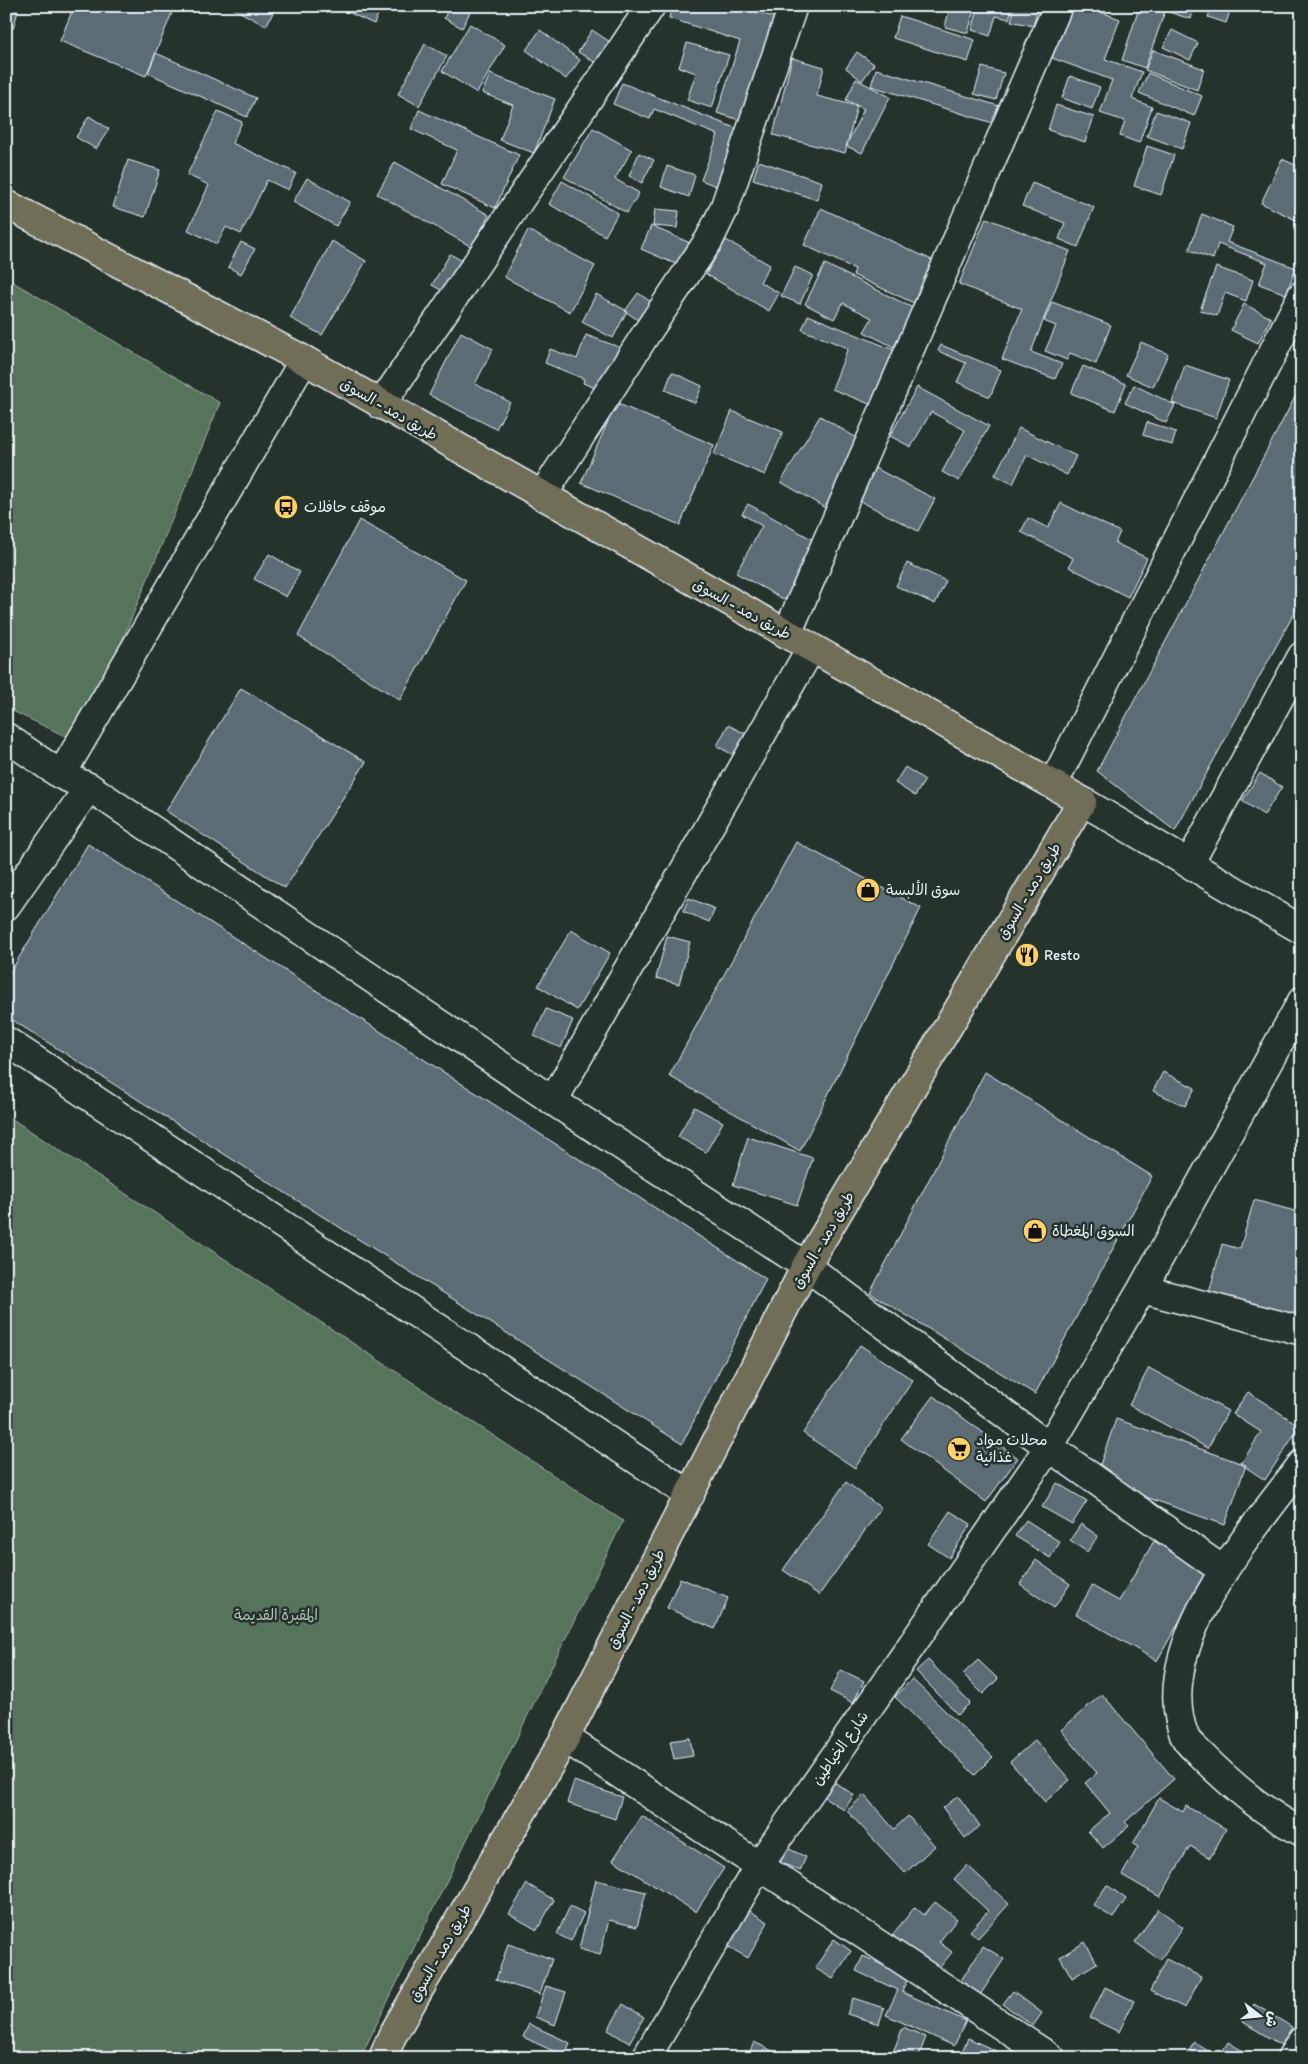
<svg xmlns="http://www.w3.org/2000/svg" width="1308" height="2064" font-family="Itim,'Playpen Sans Arabic',sans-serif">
<rect width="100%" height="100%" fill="#26332d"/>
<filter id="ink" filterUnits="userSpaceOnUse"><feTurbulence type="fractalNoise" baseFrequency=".02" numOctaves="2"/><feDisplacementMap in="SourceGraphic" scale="10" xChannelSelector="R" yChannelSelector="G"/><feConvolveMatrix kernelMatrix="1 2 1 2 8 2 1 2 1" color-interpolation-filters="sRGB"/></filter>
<g filter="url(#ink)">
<!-- green -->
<path fill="#56735b" stroke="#9fb2aa" d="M6,278L220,403L80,743L6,708Z
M6,1115L623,1521L360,2058H6Z"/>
<!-- building -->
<path fill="#5c6c75" stroke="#e8f1f8" d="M74,6L174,8L146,76L60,41Z
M229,6H270L275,9L266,26Z
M353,6H366L379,12L374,24L350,13Z
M450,6H473L462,28L444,18Z
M672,6H739L782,20L750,123L717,113L740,41L669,18Z
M950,6H975L968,33L945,27Z
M979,6H1013L1009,19L996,16L990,36L972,30Z
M1015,6H1038L1033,26L1011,21Z
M1071,6H1085L1120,19L1105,59L1142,72L1132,99L1152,107L1139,143L1120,136L1125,121L1100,113L1112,80L1052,58Z
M1134,6H1195L1191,19L1165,11L1145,68L1122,60L1139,8Z
M1212,6H1232L1226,23L1208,17Z
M6,7L18,11L13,29L6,27Z
M900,16L975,40L968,62L893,38Z
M470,24L505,45L477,93L442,71Z
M540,30L580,60L566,79L526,50Z
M592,30L613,44L599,65L578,52Z
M1172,30L1198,43L1190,60L1163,47Z
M687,43L729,55L712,108L687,100L696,73L679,67Z
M425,44L447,56L419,106L398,94Z
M1153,50L1204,69L1197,90L1145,70Z
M857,52L874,64L862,81L846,68Z
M156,53L256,98L247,117L148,73Z
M792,58L824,67L817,96L857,106L845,153L773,135Z
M982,67L1004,73L996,100L974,94Z
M876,69L999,106L993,123L871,86Z
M1148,73L1202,96L1194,116L1139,93Z
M490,74L555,99L534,153L500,140L513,105L482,93Z
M1070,76L1100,87L1092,109L1062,98Z
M856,79L890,97L862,153L846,146L864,109L846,100Z
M622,83L745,132L723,189L701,180L718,135L654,109L650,119L613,104Z
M1056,105L1094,117L1085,142L1048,130Z
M419,110L519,155L495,208L442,184L457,150L411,129Z
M218,111L242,122L232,143L296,173L288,190L267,180L241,234L226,227L217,244L188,230L209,185L187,175Z
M1156,111L1191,123L1182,149L1147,136Z
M89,116L109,129L96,149L76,137Z
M593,128L632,150L615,179L639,193L627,213L564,177Z
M1147,146L1174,155L1161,195L1134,186Z
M639,153L654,160L642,183L629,176Z
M1282,159L1302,168V223L1261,203Z
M128,160L160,170L145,217L113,207Z
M759,161L822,182L817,200L753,179Z
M395,162L489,215L472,247L377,194Z
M667,166L695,175L689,197L661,187Z
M307,178L350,202L336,226L293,202Z
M562,181L618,213L605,236L549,204Z
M1032,183L1094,207L1078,247L1059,239L1065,223L1022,206Z
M821,208L934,261L914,303L853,275L855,269L804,245Z
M655,209L679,211L677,228L653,226Z
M1202,214L1233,227L1227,242L1296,268L1286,294L1259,284L1267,263L1218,244L1213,259L1189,250Z
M986,218L1070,251L1031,352L1062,364L1055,379L1002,359L1022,309L959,284Z
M651,226L697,246L687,269L641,249Z
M528,230L595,266L570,312L504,277Z
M726,240L770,265L760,282L779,293L769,311L706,274Z
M332,241L366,261L322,335L290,318Z
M241,242L255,249L241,274L228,267Z
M450,254L471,266L453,297L432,285Z
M825,264L913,308L894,347L864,332L872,318L843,303L834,319L805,304Z
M795,267L813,275L800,304L781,296Z
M1216,267L1253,280L1246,301L1225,293L1217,316L1200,310Z
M638,293L657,306L645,325L625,311Z
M596,294L627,311L613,338L582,322Z
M1052,302L1111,325L1096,364L1070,353L1067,360L1045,351L1056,326L1044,321Z
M1244,304L1271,318L1258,343L1231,330Z
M808,315L899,352L877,407L832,389L848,348L802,330Z
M461,332L493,349L475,384L510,402L496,429L429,395Z
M586,335L624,349L608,393L583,383L584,379L545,363L550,349L577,359Z
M1141,342L1168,354L1153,387L1126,375Z
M941,345L1001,370L990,397L957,382L966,363L938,351Z
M1185,365L1229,380L1216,418L1172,403Z
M1083,366L1126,384L1115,411L1071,393Z
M672,372L702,386L695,403L665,390Z
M1302,384V599L1175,831L1097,771Z
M1134,385L1175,405L1166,423L1125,403Z
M917,387L989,426L959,481L942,472L965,430L931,412L911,447L890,436Z
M616,403L714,445L680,525L581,483Z
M732,411L783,432L765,475L714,454Z
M820,416L865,443L827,509L781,482Z
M1147,422L1176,432L1172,445L1143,435Z
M1019,428L1076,456L1067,475L1027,455L1013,484L995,475Z
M875,468L935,499L918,531L858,500Z
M1061,503L1120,532L1115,543L1147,558L1128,597L1069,567L1073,558L1021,532L1028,518L1048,528Z
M748,504L817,542L785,600L736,573L762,526L742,514Z
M359,520L466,580L400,700L298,636Z
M269,554L300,572L286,597L254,579Z
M907,563L946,581L935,604L896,586Z
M241,688L366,762L285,888L166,811Z
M728,725L746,734L735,756L717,746Z
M905,767L925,780L915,796L895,783Z
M1260,773L1282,787L1264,815L1242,801Z
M796,842L921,908L800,1151L669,1076Z
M88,844L766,1279L682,1444L6,1016V979Z
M689,898L715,909L709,922L683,911Z
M571,930L610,953L577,1010L538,986Z
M667,936L690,942L679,984L656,978Z
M546,1009L573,1020L561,1048L534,1036Z
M985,1072L1152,1176L1035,1394L870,1293Z
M1163,1072L1195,1088L1185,1106L1153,1091Z
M694,1107L723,1122L706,1152L678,1137Z
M748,1137L813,1158L797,1205L733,1185Z
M1254,1200L1302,1213V1254L1298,1268L1302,1269V1323L1208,1297L1222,1244L1240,1249Z
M860,1345L913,1380L855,1468L803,1433Z
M1149,1368L1228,1411L1208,1448L1129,1405Z
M1248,1392L1300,1426L1265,1480L1241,1464L1261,1432L1233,1414Z
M933,1396L1018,1458L986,1502L901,1439Z
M1116,1419L1246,1465L1225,1525L1095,1479Z
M846,1482L881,1508L819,1595L783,1570Z
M1057,1483L1087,1501L1072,1524L1042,1507Z
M950,1511L971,1524L949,1558L928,1544Z
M1026,1520L1060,1542L1050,1558L1015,1536Z
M1081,1524L1098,1536L1087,1552L1070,1540Z
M1154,1541L1207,1572L1157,1661L1076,1614L1092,1586L1119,1601Z
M1036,1560L1070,1584L1054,1608L1020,1584Z
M680,1578L728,1598L715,1629L667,1608Z
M928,1660L970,1703L958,1715L916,1671Z
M978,1660L998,1679L983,1694L963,1674Z
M841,1670L864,1681L853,1703L830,1691Z
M912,1679L993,1757L975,1775L895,1697Z
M1102,1694L1174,1779L1125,1822L1129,1826L1103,1848L1088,1831L1110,1813L1085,1783L1097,1773L1061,1730Z
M690,1738L693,1756L674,1759L670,1741Z
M1035,1740L1070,1780L1045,1802L1010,1762Z
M1302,1756V1781L1295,1779Z
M574,1781L622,1797L615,1819L567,1803Z
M834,1782L854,1795L844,1810L823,1796Z
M864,1795L894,1829L908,1816L935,1846L905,1873L847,1811Z
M958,1796L980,1826L965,1838L943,1808Z
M1159,1798L1183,1812L1186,1806L1226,1829L1210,1858L1190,1846L1160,1897L1122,1875L1138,1847L1133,1844Z
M642,1816L724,1868L696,1912L613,1860Z
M787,1848L806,1857L800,1871L780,1862Z
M967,1865L1009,1904L978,1938L970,1931L988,1911L954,1879Z
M596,1880L646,1892L637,1927L609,1920L600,1955L579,1949Z
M527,1884L554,1900L537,1930L509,1914Z
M1107,1885L1126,1899L1113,1918L1093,1905Z
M935,1902L957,1919L939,1942L952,1952L937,1971L892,1935L915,1907L924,1915Z
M570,1906L584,1913L571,1941L557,1934Z
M1158,1909L1183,1927L1160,1960L1135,1942Z
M748,1910L768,1922L748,1958L727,1946Z
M834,1939L851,1951L833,1979L815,1968Z
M1085,1942L1097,1963L1072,1978L1060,1957Z
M508,1944L552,1959L540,1994L496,1980Z
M983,1946L1004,1959L980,1995L960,1982Z
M863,1956L908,1977L902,1992L966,2021L954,2046L886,2015L898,1990L856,1971Z
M1166,1959L1201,1977L1185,2008L1150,1991Z
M546,1986L566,1992L555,2025L535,2017Z
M1105,1987L1134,2001L1119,2032L1090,2018Z
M1013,1991L1042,2013L1033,2026L1003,2004Z
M853,1998L884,2008L879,2024L847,2014Z
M623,2004L644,2017L629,2043L608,2030Z
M1254,2004L1292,2027L1281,2045L1243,2022Z
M529,2024L570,2043L564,2056L523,2037Z
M903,2027L926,2037L918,2058H908L893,2052Z
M968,2038L1011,2058H959Z
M754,2042L787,2058H747Z
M1194,2042L1219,2057L1228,2042L1254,2058H1185Z"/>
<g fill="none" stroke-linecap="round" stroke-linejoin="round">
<!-- minor casing -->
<g stroke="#e8f1f8" stroke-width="31">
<path id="minor" d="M381,405L651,6
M542,496L644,337L709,240L724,209L739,165L793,6
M787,634L1058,6
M811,648L553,1101L806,1266L1049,1447L1224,1571
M6,737L61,775L89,787L553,1101
M61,775L304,360
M1053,784L1302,295
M1082,801L1302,930
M1189,864L1302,656
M6,906L89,787
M6,1041L690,1495
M1142,1289L1302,1331
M1302,1464C1252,1532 1148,1647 1185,1737C1188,1744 1196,1749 1200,1754C1230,1784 1264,1813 1302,1832
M565,1738L1051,2058
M646,2058L758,1867L1049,1447L1142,1289L1302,1001
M1291,2058L1302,2041"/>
</g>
<!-- major casing -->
<g stroke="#e8f1f8" stroke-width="31">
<path id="major" d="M6,204L304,360L1082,801L806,1266L565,1738L392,2036L383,2058"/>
</g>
<!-- minor -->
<use href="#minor" stroke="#26332d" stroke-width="28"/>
<!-- major -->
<use href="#major" stroke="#716e59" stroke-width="28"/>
</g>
</g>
<!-- icons -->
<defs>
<g id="bus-disc" transform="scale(1.25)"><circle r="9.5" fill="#ffd166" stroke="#26332d"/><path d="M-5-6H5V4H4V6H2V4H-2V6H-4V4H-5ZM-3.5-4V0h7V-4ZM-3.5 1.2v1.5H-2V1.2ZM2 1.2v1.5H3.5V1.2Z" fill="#111"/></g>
<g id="shop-disc" transform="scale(1.25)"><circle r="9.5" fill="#ffd166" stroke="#26332d"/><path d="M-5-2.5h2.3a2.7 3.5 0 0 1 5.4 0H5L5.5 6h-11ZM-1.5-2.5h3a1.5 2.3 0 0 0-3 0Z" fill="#111"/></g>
<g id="restaurant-disc" transform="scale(1.25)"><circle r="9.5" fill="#ffd166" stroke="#26332d"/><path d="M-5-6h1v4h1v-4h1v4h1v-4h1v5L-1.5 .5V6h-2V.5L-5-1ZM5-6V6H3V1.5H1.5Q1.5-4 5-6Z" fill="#111"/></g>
<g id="supermarket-disc" transform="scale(1.25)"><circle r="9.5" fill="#ffd166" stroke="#26332d"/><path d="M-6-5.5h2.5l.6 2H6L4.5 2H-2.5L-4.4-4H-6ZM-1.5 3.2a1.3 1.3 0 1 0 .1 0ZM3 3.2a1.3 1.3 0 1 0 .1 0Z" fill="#111"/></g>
</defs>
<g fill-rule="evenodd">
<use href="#bus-disc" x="286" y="507"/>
<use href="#shop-disc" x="868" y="890"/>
<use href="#restaurant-disc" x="1027" y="955"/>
<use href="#shop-disc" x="1035" y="1231"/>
<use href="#supermarket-disc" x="959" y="1449"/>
</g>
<g text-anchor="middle" stroke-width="5" stroke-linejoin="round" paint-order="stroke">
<!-- street labels -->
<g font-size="15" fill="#e8f1f8" stroke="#26332d">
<text transform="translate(389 409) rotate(30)" y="5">طريق دمد - السوق</text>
<text transform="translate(742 609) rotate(29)" y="5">طريق دمد - السوق</text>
<text transform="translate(1029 891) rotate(-59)" y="5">طريق دمد - السوق</text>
<text transform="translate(823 1240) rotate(-60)" y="5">طريق دمد - السوق</text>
<text transform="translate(636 1599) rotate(-63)" y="5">طريق دمد - السوق</text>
<text transform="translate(840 1748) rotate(-55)" y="5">شارع الخياطين</text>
<text transform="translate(440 1953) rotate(-60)" y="5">طريق دمد - السوق</text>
</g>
<!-- poi labels -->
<g font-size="15" fill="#e8f1f8" stroke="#26332d" text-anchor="start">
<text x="304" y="512">موقف حافلات</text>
<text x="886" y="895">سوق الألبسة</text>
<text x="1044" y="960">Resto</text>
<text x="1052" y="1236">السوق المغطاة</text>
<text x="976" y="1445">محلات مواد<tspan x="976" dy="17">غذائية</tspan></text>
</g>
<!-- park labels -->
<g font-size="15" fill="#aebfb9" stroke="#26332d">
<text x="276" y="1620">المقبرة القديمة</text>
</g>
</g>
<!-- margin -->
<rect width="1308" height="2064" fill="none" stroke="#26332d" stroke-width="25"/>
<rect x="12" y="12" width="1283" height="2039" fill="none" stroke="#e8f1f8" stroke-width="2" filter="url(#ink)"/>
<!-- north arrow -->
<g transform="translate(1260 2016) rotate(106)" stroke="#26332d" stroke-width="4" paint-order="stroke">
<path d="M0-4L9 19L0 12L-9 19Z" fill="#e8f1f8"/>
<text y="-8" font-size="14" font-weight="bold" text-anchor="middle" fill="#e8f1f8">ش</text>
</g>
</svg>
